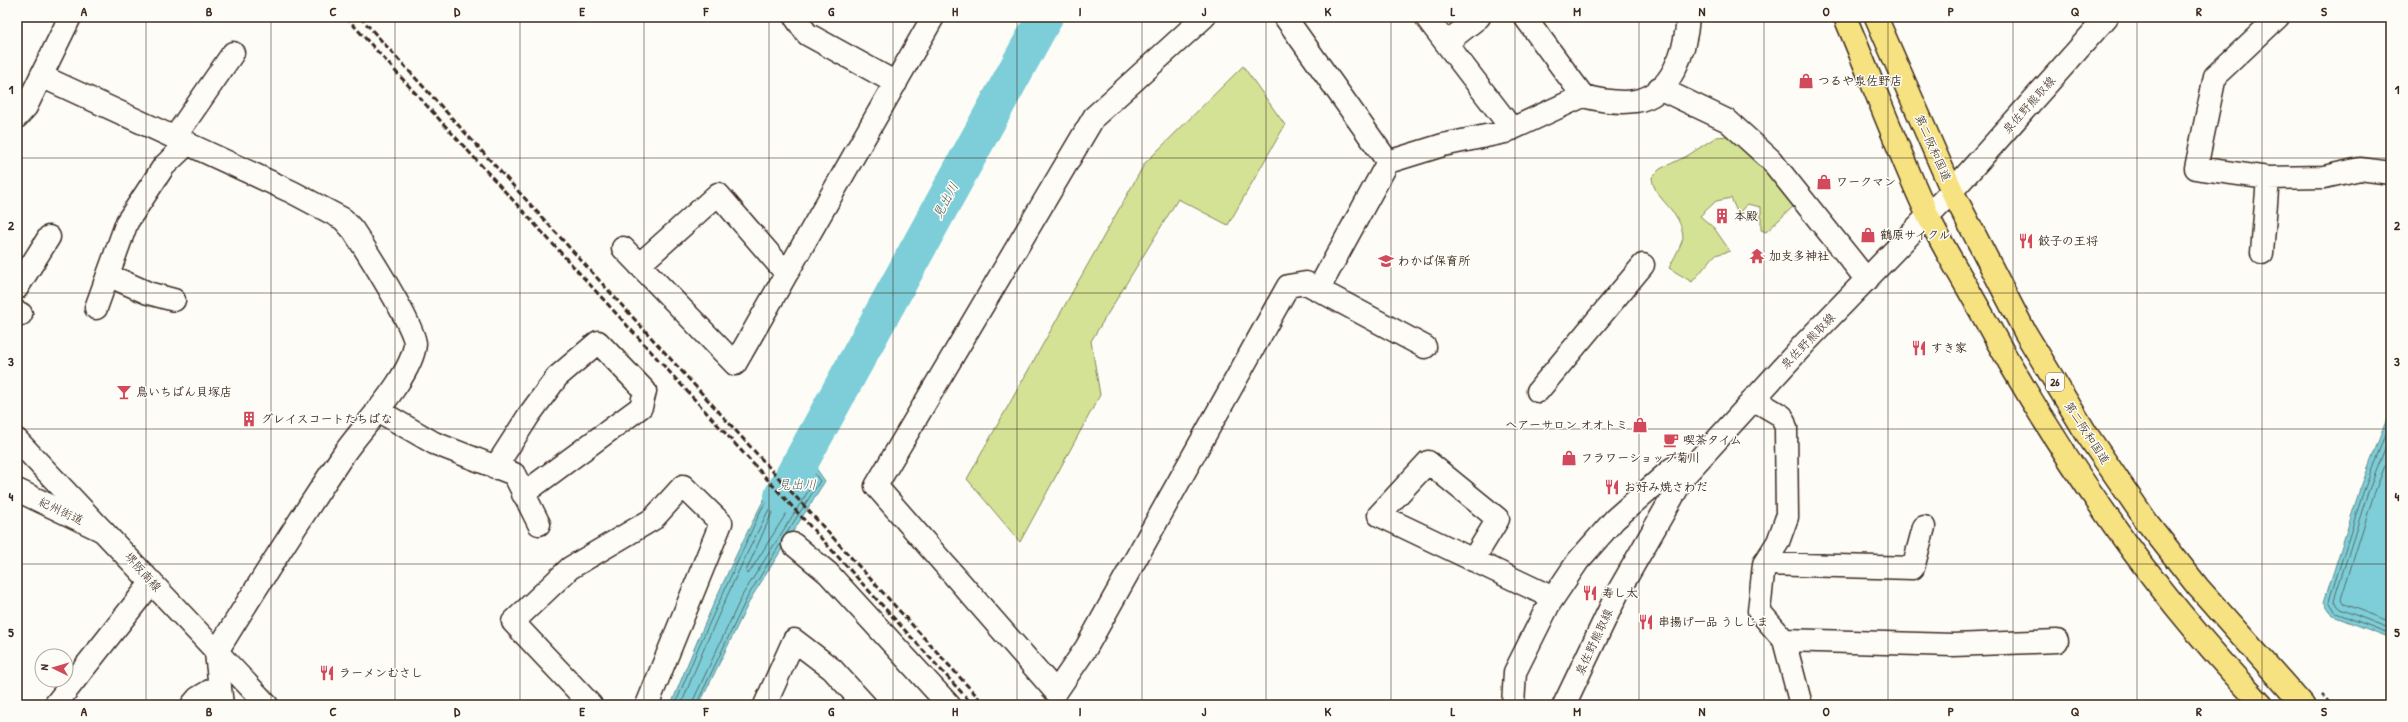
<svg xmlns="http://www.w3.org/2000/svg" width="2408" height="722" font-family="'Patrick Hand','Klee One',sans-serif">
<rect width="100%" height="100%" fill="#fdfcf7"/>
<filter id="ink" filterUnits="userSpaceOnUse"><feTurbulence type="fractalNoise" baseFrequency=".025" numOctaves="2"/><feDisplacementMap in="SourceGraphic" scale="8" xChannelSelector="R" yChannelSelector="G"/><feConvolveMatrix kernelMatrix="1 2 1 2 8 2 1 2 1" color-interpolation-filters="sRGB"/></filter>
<g filter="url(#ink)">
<!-- green -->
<path fill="#d4e295" stroke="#88865a" d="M1243,66L1285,125L1228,225L1178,199L1091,341L1100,395L1020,542L967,479L1145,163Z
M1728,136L1768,166L1797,203L1766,232L1761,230V207L1747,204L1738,214L1731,198L1716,201L1700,216L1714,228L1730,251L1715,255L1692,282L1669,268C1672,262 1683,242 1683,237C1682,210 1653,200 1652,177L1660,169L1687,156L1716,137Z"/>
<!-- water -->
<path fill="#7dced8" stroke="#638c8e" d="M2391,408V638L2333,616L2324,602L2359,492Z
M796,440L825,481L751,598L699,705H671C707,614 748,525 796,440Z"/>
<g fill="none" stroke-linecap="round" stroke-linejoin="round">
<!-- shore -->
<path stroke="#556c68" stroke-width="1" d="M2391,419L2363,493L2329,601L2336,613L2391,634
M2391,433L2367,495L2334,600L2340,609L2391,629
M2391,450L2373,497L2341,599L2344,604L2391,622
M799,470L806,482L749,573L747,574L746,571L771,515L796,471Z
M675,705L699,646L761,510L797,449L820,481L786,534
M681,705C714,621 752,538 796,459H798L814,482L743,594L691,705
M696,705L748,596L781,543"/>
<!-- river -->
<path stroke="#7dced8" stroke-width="36" d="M782,496L1045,17"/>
<!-- street casing -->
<g stroke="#3b2a1e" stroke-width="25">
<path id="street" d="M795,17L807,34L896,83
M1204,17L1094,117L876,486L1056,692L1086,648L1288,286L1306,283L1425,347
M1285,17L1388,162L1318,290
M1426,17L1512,129
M1525,17L1583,96C1599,100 1618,104 1635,101C1672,96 1686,49 1688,17
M2278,17L2215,76L2196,168L2268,178L2324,177L2360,169L2391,173
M1446,43L1479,17
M41,76L292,192L343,219L353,230C364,247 417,330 415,344C412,376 364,425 345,452C301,518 257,586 216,653L222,705
M1659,88L1728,121L1771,160L1867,280
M17,117L26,107L70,17
M175,137L233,53
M1388,162L1443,145L1505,132L1583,96
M623,248L735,364L933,17
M2262,253L2268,178
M639,265L718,194L786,273
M108,275L148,293L174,300
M17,288L49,237
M96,308L127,222L164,166L188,143
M17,312L21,314
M1538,391L1643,265
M1753,399L1782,416L1786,428L1787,517L1778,542L1764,564L1759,611L1784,640L1801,705
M377,410L434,443L514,474L539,524
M495,468L529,415L557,377L598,342L645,391L641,407L523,494
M17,490L103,531
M793,544L828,573L949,705
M1473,560L1498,519L1428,462L1379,515L1553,598
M1764,564L1913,568L1924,527
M1784,640L1953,645L2057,641
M55,705L152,582
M192,705L198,698L220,685
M591,705L513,622L570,568L653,519L683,486L721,523L647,705
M765,705L794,640L832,669L865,705
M1513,705L1515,672L1549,604L1578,561L1615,519L1673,468"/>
</g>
<!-- secondary casing -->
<g stroke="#3b2a1e" stroke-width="25">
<path id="secondary" d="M17,440L267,705
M1564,705L1618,592L1685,475L1806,342L1952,191L2107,17"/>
</g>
<!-- highway casing -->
<g stroke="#3b2a1e" stroke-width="25">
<path id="highway" d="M1845,17C1873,83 1898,151 1928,216C1943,247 1961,276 1977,305C2054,447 2150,588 2262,705
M1876,17L1952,191L2025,332L2086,433L2147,522L2198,587L2303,705"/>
</g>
<!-- path -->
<path stroke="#3b2a1e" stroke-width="2.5" stroke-dasharray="3 3" stroke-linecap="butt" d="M2322,695L2332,705"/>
<!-- street -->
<use href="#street" stroke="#fdfcf7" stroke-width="22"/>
<!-- secondary -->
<use href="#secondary" stroke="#fdfcf7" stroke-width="22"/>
<!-- highway -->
<use href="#highway" stroke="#f6e281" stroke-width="22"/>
<!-- rail -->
<path stroke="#3b2a1e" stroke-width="3" stroke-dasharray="6 3" stroke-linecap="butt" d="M346,17L973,705
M360,17L985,705"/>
</g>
</g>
<!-- grid -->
<path fill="none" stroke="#3b2a1e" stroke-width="1" stroke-opacity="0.55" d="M146,17V705M271,17V705M395,17V705M520,17V705M644,17V705M769,17V705M893,17V705M1017,17V705M1142,17V705M1266,17V705M1391,17V705M1515,17V705M1639,17V705M1764,17V705M1888,17V705M2013,17V705M2137,17V705M2262,17V705M17,158H2391M17,293H2391M17,429H2391M17,564H2391"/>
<!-- icons -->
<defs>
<g id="shop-bare" transform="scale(1.2)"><path d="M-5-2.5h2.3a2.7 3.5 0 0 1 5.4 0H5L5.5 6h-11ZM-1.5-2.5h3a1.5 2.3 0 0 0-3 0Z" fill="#d1495b" stroke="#fdfcf7" stroke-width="2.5" paint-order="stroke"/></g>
<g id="building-bare" transform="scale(1.2)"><path d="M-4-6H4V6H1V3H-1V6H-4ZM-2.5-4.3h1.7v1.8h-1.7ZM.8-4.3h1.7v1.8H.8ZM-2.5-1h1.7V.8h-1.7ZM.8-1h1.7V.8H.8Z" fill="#d1495b" stroke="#fdfcf7" stroke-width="2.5" paint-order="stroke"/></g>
<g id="restaurant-bare" transform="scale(1.2)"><path d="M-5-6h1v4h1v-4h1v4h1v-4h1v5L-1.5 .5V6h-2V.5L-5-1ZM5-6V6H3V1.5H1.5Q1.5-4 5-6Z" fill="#d1495b" stroke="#fdfcf7" stroke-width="2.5" paint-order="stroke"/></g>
<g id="temple-bare" transform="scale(1.2)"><path d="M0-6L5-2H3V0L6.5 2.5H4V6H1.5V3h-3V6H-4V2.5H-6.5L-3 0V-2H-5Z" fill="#d1495b" stroke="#fdfcf7" stroke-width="2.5" paint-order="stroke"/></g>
<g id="school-bare" transform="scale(1.2)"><path d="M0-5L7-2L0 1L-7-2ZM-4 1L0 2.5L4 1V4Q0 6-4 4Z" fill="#d1495b" stroke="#fdfcf7" stroke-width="2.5" paint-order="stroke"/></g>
<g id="bar-bare" transform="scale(1.2)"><path d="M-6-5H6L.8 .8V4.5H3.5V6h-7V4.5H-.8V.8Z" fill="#d1495b" stroke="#fdfcf7" stroke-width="2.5" paint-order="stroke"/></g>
<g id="cafe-bare" transform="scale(1.2)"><path d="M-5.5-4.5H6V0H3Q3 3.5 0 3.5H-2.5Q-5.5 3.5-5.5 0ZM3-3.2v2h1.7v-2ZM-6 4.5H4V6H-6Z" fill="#d1495b" stroke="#fdfcf7" stroke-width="2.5" paint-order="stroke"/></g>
</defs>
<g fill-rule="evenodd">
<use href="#shop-bare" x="1806" y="81"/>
<use href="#shop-bare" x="1824" y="182"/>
<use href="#building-bare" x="1722" y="216"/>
<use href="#shop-bare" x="1868" y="235"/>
<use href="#restaurant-bare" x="2026" y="241"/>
<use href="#temple-bare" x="1757" y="256"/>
<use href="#school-bare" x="1386" y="261"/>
<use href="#restaurant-bare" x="1919" y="348"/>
<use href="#bar-bare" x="124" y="392"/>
<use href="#building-bare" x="249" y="419"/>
<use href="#shop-bare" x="1640" y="425"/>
<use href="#cafe-bare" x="1671" y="440"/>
<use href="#shop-bare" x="1569" y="458"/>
<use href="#restaurant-bare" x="1612" y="487"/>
<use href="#restaurant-bare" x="1590" y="593"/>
<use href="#restaurant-bare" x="1646" y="622"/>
<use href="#restaurant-bare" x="327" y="673"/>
</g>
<g text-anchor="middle" stroke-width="3" stroke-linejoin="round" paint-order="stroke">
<!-- shield labels -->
<rect fill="#fdfcf7" stroke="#75695f" stroke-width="1" x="2046" y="373" width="18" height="18" rx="3"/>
<g font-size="11" font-weight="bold" fill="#3b2a1e">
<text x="2055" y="386">26</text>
</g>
<!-- poi labels -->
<g font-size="12" font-weight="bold" fill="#3b2a1e" stroke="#fdfcf7" text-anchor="start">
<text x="1818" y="85">つるや泉佐野店</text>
<text x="1836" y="186">ワークマン</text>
<text x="1734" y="220">本殿</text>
<text x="1880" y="239">鶴原サイクル</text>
<text x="2038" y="245">餃子の王将</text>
<text x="1769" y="260">加支多神社</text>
<text x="1398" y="265">わかば保育所</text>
<text x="1931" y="352">すき家</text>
<text x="136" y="396">鳥いちばん貝塚店</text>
<text x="261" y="423">グレイスコートたちばな</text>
<text x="1628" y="429" text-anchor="end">ヘアーサロン オオトミ</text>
<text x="1683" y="444">喫茶タイム</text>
<text x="1581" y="462">フラワーショップ菊川</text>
<text x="1624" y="491">お好み焼さわだ</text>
<text x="1602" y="597">寿し太</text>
<text x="1658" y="626">串揚げ一品 うしじま</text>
<text x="339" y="677">ラーメンむさし</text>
</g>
<!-- street labels -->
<g font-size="12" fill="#3b2a1e" stroke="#fdfcf7">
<text transform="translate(2029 105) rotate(-48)" y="4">泉佐野熊取線</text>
<text transform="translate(1933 148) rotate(66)" y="4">第二阪和国道</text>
<text transform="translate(1808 341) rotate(-46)" y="4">泉佐野熊取線</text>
<text transform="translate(2087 433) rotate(57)" y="4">第二阪和国道</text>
<text transform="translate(61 511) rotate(25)" y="4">紀州街道</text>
<text transform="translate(143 572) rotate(48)" y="4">堺阪南線</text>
<text transform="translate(1594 642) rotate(-65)" y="4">泉佐野熊取線</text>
</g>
<!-- water labels -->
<g font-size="13" font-style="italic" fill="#4f5b56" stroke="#fdfcf7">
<text transform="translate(945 200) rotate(-61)" y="5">見出川</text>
<text x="797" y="489">見出川</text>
</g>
</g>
<!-- margin -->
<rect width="2408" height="722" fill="none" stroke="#fdfcf7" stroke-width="44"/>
<!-- north arrow -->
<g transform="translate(54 668) rotate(275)"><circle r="19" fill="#fdfcf7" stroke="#afa8a0"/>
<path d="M0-3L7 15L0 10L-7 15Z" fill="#d1495b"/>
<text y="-6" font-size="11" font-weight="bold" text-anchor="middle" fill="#3b2a1e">N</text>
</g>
<rect x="22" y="22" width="2364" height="678" fill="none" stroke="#3b2a1e" stroke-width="1.5"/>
<g font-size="13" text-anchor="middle" font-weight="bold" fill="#3b2a1e">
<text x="84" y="16">A</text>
<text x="209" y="16">B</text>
<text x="333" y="16">C</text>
<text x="457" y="16">D</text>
<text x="582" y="16">E</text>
<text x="706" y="16">F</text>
<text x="831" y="16">G</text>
<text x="955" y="16">H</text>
<text x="1080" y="16">I</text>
<text x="1204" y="16">J</text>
<text x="1328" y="16">K</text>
<text x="1453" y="16">L</text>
<text x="1577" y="16">M</text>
<text x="1702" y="16">N</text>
<text x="1826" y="16">O</text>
<text x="1951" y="16">P</text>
<text x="2075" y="16">Q</text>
<text x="2199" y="16">R</text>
<text x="2324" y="16">S</text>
<text x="11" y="94">1</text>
<text x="2397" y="94">1</text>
<text x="11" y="230">2</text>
<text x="2397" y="230">2</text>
<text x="11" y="366">3</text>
<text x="2397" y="366">3</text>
<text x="11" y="501">4</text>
<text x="2397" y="501">4</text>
<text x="11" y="637">5</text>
<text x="2397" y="637">5</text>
<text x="84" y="716">A</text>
<text x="209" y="716">B</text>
<text x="333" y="716">C</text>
<text x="457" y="716">D</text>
<text x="582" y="716">E</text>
<text x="706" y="716">F</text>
<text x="831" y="716">G</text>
<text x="955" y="716">H</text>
<text x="1080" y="716">I</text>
<text x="1204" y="716">J</text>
<text x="1328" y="716">K</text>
<text x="1453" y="716">L</text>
<text x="1577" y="716">M</text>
<text x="1702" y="716">N</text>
<text x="1826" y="716">O</text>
<text x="1951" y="716">P</text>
<text x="2075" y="716">Q</text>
<text x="2199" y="716">R</text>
<text x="2324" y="716">S</text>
</g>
</svg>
